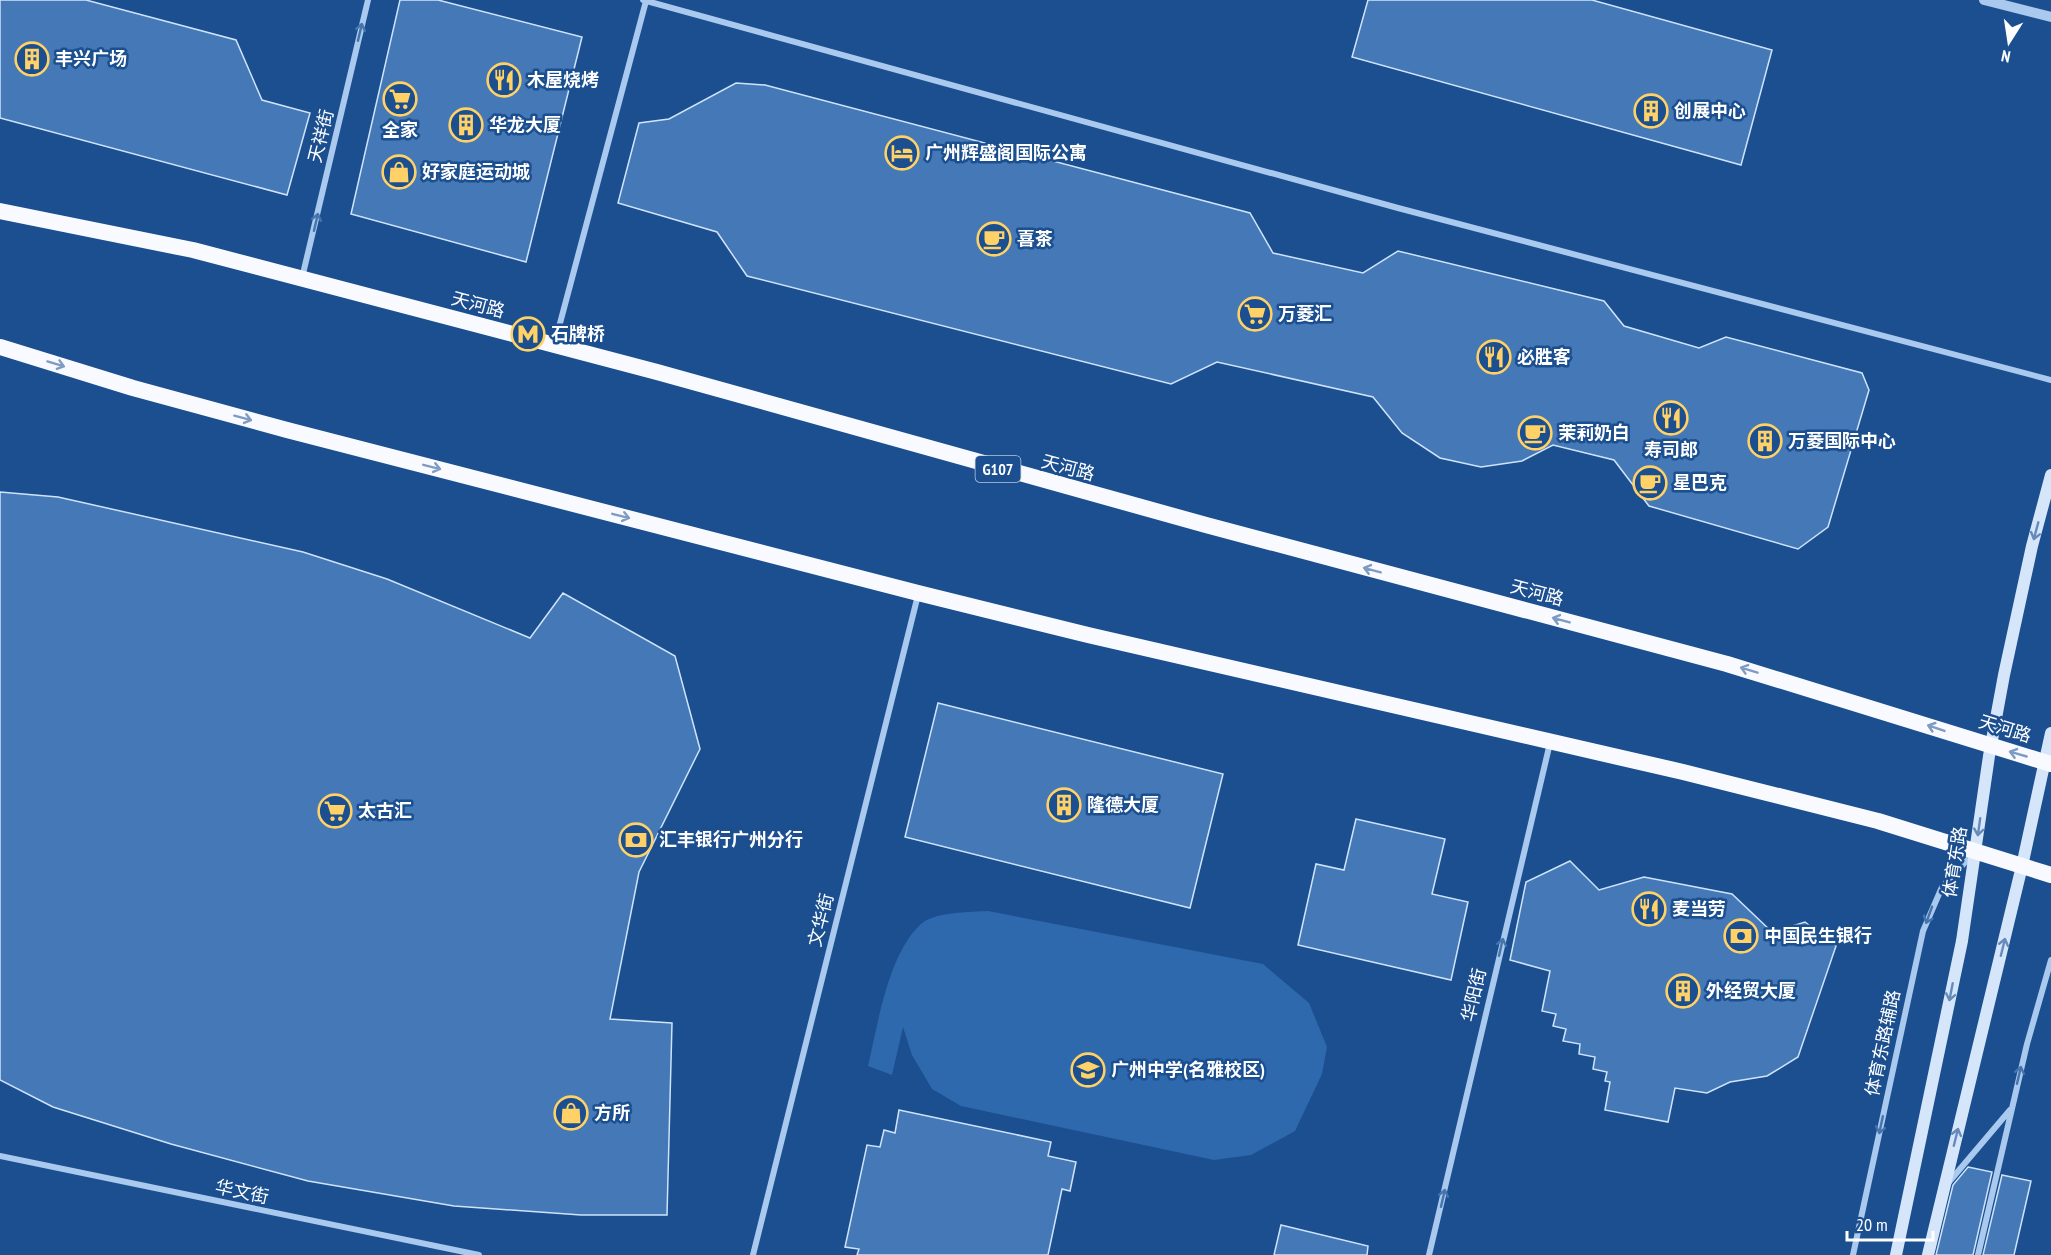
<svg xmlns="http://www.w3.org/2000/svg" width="2051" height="1255" font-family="'PT Sans Narrow','Noto Sans SC',sans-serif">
<rect width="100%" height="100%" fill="#1b4f8f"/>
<!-- green -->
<path fill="#2e69ad" d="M988,911L1263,964L1309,1003L1327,1047L1322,1074L1295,1131L1251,1155L1214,1160L961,1106L932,1089L912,1055L903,1027L892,1075L868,1066C878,1024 888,954 921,924C934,912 970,912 988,911Z"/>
<!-- building -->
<path fill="#4478b7" stroke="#cfe3fa" stroke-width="1.5" d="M0,0H86L236,40L262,100L310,113L287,195L0,118Z
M400,0H438L582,37L526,262L351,214Z
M1368,0H1592L1772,50L1741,165L1352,57Z
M736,83L765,85L1250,213L1273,253L1363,273L1398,251L1604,301L1624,326L1699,348L1726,337L1862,373L1869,390L1828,527L1798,549L1649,506L1614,460L1553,445L1522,461L1481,467L1440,458L1402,433L1373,397L1217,362L1171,384L747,276L717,232L618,203L639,123L669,119Z
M0,492L58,497L303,552L387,579L530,638L563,593L675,656L700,749L639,872L610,1019L672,1023L667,1215H581L454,1206L308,1181L171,1144L53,1107L0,1080Z
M938,703L1223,774L1190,908L905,837Z
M1356,819L1445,839L1432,894L1468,902L1451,980L1298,945L1316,864L1344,870Z
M1570,861L1599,890L1644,877L1732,894L1772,932L1805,922L1836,946L1798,1057L1767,1076L1730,1082L1707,1093L1675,1088L1668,1122L1605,1110L1610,1082L1605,1081L1607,1072L1593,1069L1595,1057L1579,1054L1580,1044L1563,1041L1566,1029L1553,1026L1556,1014L1542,1011L1550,971L1510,960L1526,882Z
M899,1110L1051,1142L1048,1156L1076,1162L1070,1191L1062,1189L1048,1255H857L859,1249L845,1247L867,1145L880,1147L884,1130L895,1133Z
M1968,1167L1992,1172L1973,1255H1936L1953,1185Z
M2002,1175L2031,1181L2014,1255H1983Z
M1281,1225L1368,1246L1367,1255H1274Z"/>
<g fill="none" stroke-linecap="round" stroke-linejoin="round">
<!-- minor -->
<path stroke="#a9c9ee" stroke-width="6" d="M643,0L1398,208L2051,380
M302,278L368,0
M555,342L646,1
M0,1156L479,1255
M1949,1182L2010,1110
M753,1255L918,595
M1429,1255L1550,743
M1853,1255L1923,931L1942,887L1973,854
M1978,1255L2027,1044L2051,960"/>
<!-- tertiary -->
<path stroke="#a9c9ee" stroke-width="10" d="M1984,0L2051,17"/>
<!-- secondary -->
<path stroke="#d6e6fa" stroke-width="12" d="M1896,1255L1962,941L1989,756L2004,675L2032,546L2051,475
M1928,1255L2022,866L2051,733"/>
<!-- trunk -->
<path stroke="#f8faff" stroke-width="16" d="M0,211L193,250L657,372L1206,525L1727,664L2051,764
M0,347L133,388L287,430L918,593L1088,635L1683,772L1878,821L2051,875"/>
</g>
<!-- one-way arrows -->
<defs><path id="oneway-shaft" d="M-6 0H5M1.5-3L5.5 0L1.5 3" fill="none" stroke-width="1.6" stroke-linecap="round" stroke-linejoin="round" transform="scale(1.5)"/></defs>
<g stroke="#4674ac">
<use href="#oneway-shaft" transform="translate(360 32) rotate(-77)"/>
<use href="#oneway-shaft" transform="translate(316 222) rotate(-77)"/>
<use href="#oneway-shaft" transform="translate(1929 915) rotate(110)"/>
<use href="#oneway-shaft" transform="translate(1501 947) rotate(-77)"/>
<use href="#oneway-shaft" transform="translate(2019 1075) rotate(-77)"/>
<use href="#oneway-shaft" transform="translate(1881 1125) rotate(102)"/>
<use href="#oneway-shaft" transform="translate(1443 1198) rotate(-77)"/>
</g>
<g stroke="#7e9cc1">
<use href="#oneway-shaft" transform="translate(56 364) rotate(17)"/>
<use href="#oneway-shaft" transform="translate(243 418) rotate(15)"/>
<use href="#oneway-shaft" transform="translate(432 467) rotate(14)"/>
<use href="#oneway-shaft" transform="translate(621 516) rotate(14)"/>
<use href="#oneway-shaft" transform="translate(1372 570) rotate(-165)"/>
<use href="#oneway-shaft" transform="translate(1561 620) rotate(-165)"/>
<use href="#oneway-shaft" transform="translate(1749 670) rotate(-163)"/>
<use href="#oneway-shaft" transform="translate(1936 728) rotate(-161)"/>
<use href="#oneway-shaft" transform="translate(2018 754) rotate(-164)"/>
</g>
<g stroke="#668bba">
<use href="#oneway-shaft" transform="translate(2036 531) rotate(105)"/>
<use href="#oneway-shaft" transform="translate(1979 827) rotate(98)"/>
<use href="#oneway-shaft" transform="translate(2003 947) rotate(-76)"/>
<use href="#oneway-shaft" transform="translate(1951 992) rotate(101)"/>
<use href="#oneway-shaft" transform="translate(1956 1137) rotate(-76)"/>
</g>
<!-- icons -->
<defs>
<g id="building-ring" transform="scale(1.725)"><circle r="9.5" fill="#1b4f8f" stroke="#ffd166" stroke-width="1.5"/><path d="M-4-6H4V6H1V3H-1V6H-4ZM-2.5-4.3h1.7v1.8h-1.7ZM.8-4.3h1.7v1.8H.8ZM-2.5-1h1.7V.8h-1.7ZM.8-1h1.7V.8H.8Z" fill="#ffd166"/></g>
<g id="restaurant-ring" transform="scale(1.725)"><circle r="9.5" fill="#1b4f8f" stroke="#ffd166" stroke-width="1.5"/><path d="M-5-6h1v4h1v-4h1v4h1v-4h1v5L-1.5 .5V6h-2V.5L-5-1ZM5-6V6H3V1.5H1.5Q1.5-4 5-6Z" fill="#ffd166"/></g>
<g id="supermarket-ring" transform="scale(1.725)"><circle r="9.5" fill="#1b4f8f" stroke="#ffd166" stroke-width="1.5"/><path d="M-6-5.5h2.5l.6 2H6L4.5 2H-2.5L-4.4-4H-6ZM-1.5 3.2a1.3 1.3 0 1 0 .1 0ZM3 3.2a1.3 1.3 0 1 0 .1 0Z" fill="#ffd166"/></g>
<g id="hotel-ring" transform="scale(1.725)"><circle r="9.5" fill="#1b4f8f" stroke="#ffd166" stroke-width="1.5"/><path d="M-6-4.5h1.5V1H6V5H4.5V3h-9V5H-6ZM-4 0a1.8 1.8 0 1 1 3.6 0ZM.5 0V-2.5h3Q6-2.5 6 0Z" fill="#ffd166"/></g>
<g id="shop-ring" transform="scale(1.725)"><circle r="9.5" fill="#1b4f8f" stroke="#ffd166" stroke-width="1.5"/><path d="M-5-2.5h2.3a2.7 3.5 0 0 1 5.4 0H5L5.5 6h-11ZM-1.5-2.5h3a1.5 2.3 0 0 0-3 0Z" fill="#ffd166"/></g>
<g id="cafe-ring" transform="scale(1.725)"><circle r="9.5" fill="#1b4f8f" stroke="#ffd166" stroke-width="1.5"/><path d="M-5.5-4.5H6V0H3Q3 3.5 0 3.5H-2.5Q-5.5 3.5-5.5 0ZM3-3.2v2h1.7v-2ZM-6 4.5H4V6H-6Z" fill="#ffd166"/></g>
<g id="metro-ring" transform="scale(1.725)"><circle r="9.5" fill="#1b4f8f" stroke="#ffd166" stroke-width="1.5"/><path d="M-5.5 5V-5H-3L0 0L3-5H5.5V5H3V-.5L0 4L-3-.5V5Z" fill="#ffd166"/></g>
<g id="bank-ring" transform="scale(1.725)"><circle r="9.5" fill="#1b4f8f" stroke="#ffd166" stroke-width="1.5"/><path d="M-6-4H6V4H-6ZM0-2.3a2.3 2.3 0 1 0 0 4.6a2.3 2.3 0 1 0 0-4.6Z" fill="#ffd166"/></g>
<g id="school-ring" transform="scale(1.725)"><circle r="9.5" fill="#1b4f8f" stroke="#ffd166" stroke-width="1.5"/><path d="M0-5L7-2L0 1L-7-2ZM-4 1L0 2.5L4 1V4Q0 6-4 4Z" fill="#ffd166"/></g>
</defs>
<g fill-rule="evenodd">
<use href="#building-ring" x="32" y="59"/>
<use href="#restaurant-ring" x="504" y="80"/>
<use href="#supermarket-ring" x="400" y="99"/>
<use href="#building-ring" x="1651" y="111"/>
<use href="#building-ring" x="466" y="125"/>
<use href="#hotel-ring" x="902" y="153"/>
<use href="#shop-ring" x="399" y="172"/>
<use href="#cafe-ring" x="994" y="239"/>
<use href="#supermarket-ring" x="1255" y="314"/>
<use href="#metro-ring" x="528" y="334"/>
<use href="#restaurant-ring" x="1494" y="357"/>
<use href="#restaurant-ring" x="1671" y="418"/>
<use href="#cafe-ring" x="1535" y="433"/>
<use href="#building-ring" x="1765" y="441"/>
<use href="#cafe-ring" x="1650" y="483"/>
<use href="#building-ring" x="1064" y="805"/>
<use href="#supermarket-ring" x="335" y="811"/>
<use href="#bank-ring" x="636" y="840"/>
<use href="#restaurant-ring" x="1649" y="909"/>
<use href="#bank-ring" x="1741" y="936"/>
<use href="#building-ring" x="1683" y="991"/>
<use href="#school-ring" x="1088" y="1070"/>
<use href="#shop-ring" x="571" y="1113"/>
</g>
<g text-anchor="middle" stroke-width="5" stroke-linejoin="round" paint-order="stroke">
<!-- shield labels -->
<rect fill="#1b4f8f" stroke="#bbcadd" stroke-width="1.5" x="975.5" y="456" width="45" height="26" rx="4.5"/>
<g font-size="16" font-weight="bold" fill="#fff">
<text x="998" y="475">G107</text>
</g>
<!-- poi labels -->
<g font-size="18" font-weight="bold" fill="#fff" stroke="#1b4f8f" text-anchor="start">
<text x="55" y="65">丰兴广场</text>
<text x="527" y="86">木屋烧烤</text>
<text x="1674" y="117">创展中心</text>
<text x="489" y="131">华龙大厦</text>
<text x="400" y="136" text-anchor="middle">全家</text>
<text x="925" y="159">广州辉盛阁国际公寓</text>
<text x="422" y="178">好家庭运动城</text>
<text x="1017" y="245">喜茶</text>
<text x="1278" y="320">万菱汇</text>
<text x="551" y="340">石牌桥</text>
<text x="1517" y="363">必胜客</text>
<text x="1558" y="439">茉莉奶白</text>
<text x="1788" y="447">万菱国际中心</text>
<text x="1671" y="456" text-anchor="middle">寿司郎</text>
<text x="1673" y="489">星巴克</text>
<text x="1087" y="811">隆德大厦</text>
<text x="358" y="817">太古汇</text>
<text x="659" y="846">汇丰银行广州分行</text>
<text x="1672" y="915">麦当劳</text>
<text x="1764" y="942">中国民生银行</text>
<text x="1706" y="997">外经贸大厦</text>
<text x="1111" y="1076">广州中学(名雅校区)</text>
<text x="594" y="1119">方所</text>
</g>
<!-- street labels -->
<g font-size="18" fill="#fff" stroke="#1b4f8f">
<text transform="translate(321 136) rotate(-76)" y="6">天祥街</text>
<text transform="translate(478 305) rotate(15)" y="6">天河路</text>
<text transform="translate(1068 468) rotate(15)" y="6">天河路</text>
<text transform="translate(1537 593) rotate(15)" y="6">天河路</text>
<text transform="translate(2005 729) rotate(17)" y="6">天河路</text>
<text transform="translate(1955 862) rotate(-81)" y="6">体育东路</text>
<text transform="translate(821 920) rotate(-76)" y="6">文华街</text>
<text transform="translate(1474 995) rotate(-77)" y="6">华阳街</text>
<text transform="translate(1883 1043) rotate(-78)" y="6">体育东路辅路</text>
<text transform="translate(242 1192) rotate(12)" y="6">华文街</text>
</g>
</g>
<!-- north arrow -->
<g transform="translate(2009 42) rotate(192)" stroke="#1b4f8f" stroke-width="4.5" paint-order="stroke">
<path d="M0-4.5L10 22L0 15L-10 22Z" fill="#ffffff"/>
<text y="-9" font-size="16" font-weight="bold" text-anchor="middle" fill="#ffffff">N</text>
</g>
<!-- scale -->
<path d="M1847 1231v9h86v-9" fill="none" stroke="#ffffff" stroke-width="3"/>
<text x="1856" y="1231" font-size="18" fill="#ffffff" stroke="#1b4f8f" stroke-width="4.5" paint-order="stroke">20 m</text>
</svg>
